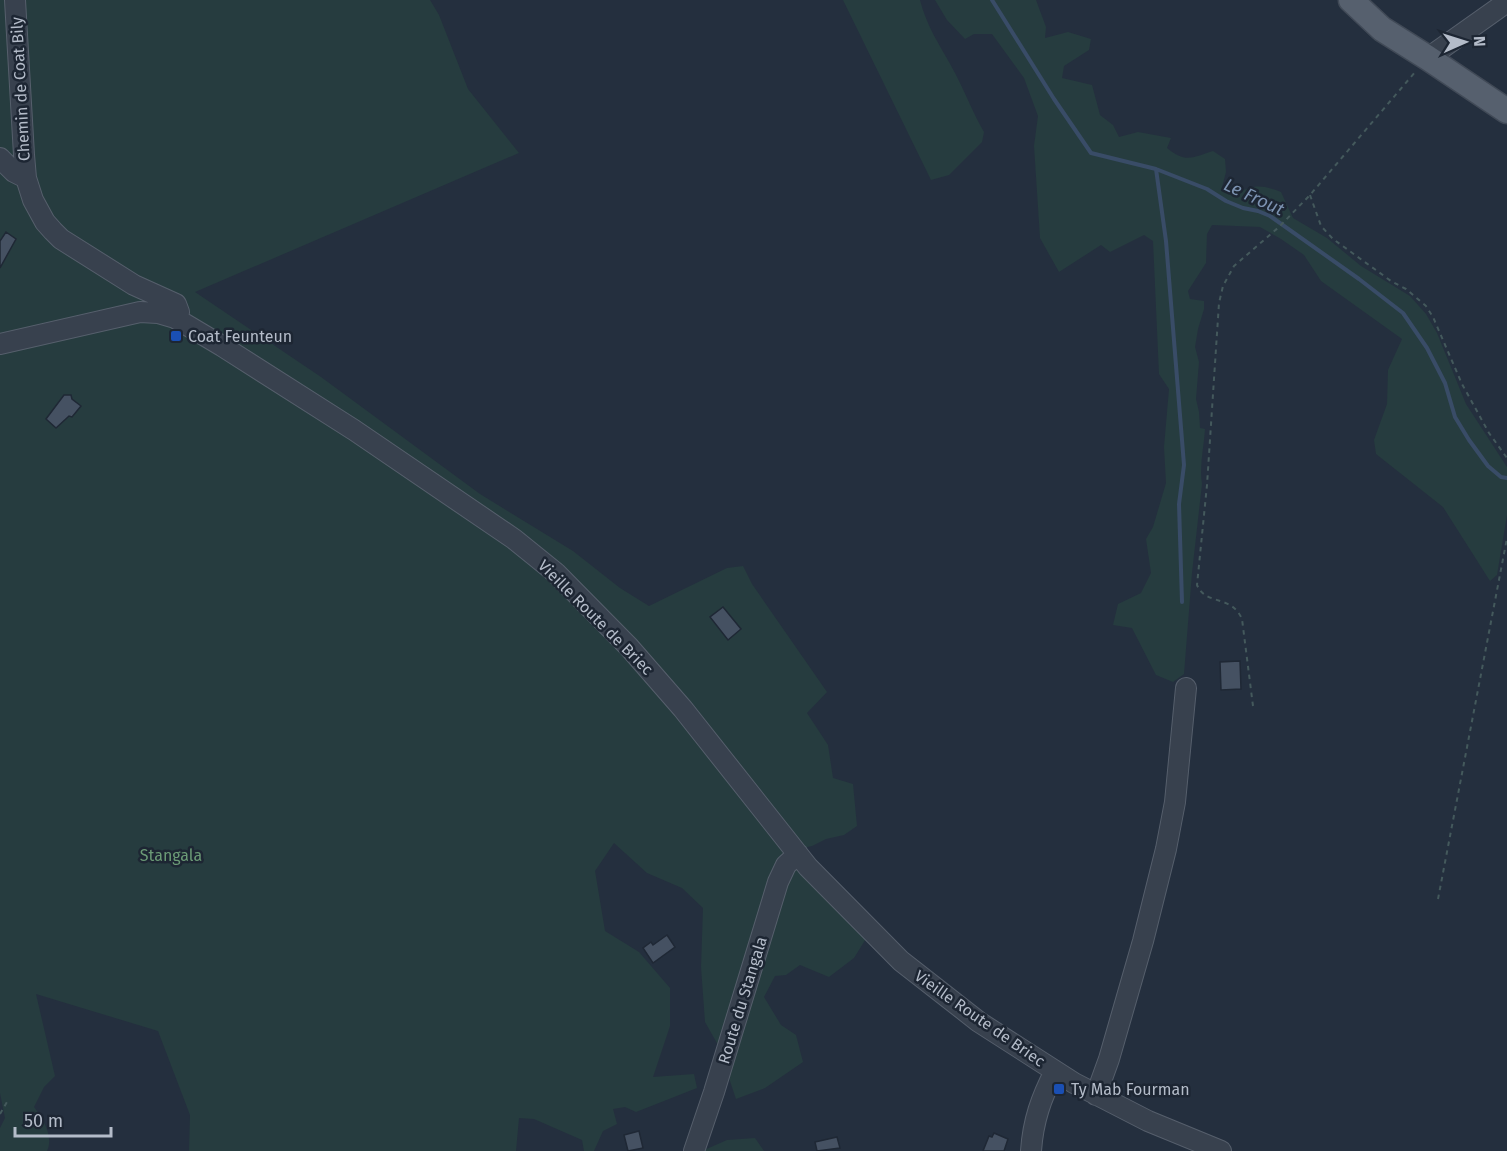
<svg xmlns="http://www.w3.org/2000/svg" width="1507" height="1151" font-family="'Fira Sans',sans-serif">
<rect width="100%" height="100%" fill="#242f3e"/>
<!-- green -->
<path fill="#263c3f" d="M0,0H430L439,15L468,89L519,153L195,292L321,377L480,494L573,551L620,588L649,606L727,568L743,566L752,584L827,692L807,713L828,745L833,778L853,784L857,826L844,835L826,839L812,846L787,851L867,937L854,958L829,977L800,965L786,975L775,976L764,997L781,1025L796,1035L803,1062L765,1088L736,1099L718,1045L705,1022L701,967L703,908L682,888L647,873L614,843L595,871L605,931L639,952L670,988V1026L653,1077L694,1074L697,1088L636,1112L625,1107L613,1109L617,1124L603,1131L594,1151H584L582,1140L534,1119L519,1118L516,1151H189L190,1115L158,1031L36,994L55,1076L44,1087L34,1107C43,1118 54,1137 47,1151H0V1128L5,1118L0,1093Z
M843,0H920C928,30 941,46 955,73C965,92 973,113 984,132L982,142L949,175L931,180Z
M935,0H1036L1046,27L1045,38L1068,32L1091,39L1089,50L1064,66L1062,78L1092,85L1100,115L1113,125L1119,137L1138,132L1171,138L1167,148C1185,163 1192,158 1213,151L1225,159L1226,172L1222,187L1234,194C1255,185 1259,184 1281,192L1293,218L1327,238L1361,266L1410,296L1426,314L1437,333L1466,404L1507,467V515L1497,575L1490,581L1443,507L1376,454L1374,440L1387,404L1388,370L1402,339L1321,281L1304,255L1281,239L1260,227L1212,225L1207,234L1206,263L1188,291L1190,299L1204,301V309L1198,329L1195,347L1199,362L1196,399L1199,412L1200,428L1205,429C1204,447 1199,466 1202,484L1192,573L1184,674L1173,682L1156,675L1132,628L1113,625L1118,604L1141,593L1151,573L1146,539L1153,527L1166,483L1164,447L1169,389L1159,374L1153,241L1144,235L1110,252L1101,245L1059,272L1040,238L1034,146L1038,116L1024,78L992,34H974L965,39L947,20Z
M755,1138L764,1151H702L727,1140Z"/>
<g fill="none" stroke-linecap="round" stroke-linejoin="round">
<!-- stream -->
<path stroke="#394c67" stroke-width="4" d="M992,0L1054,99L1091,153L1156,169L1207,189L1226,201L1243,208L1258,211L1270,216L1359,279L1403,313L1427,348L1445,383L1455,417L1469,440L1488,466L1501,477L1507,478
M1156,169L1166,241L1184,465L1179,504L1182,602"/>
</g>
<!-- building -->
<path fill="#455162" stroke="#1f2835" stroke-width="1.5" d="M6,232L16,239L0,268V241Z
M64,395H71L72,399L81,406L72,417L69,416L56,428L46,419Z
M723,607L741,629L728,640L710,617Z
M1240,661L1241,689L1221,690L1220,662Z
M667,935L675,947L653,963L643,948L651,942L653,945Z
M639,1131L643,1148L628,1151L624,1135Z
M994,1133L1008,1139L1004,1151H983L989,1136L992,1137Z
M837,1137L840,1148L817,1151L815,1142Z"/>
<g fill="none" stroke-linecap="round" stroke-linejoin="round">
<!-- minor casing -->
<g stroke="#565f6c" stroke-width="22">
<path id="minor" d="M15,0L24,155L26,178L33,200L45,222L53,231L61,239L134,285L176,304L179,312L175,318
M1428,58L1507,2
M0,158L14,172L26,178
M0,344L140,312L158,313L175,318L222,346L354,430L514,539L556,573L629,647L683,709L808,867L901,961L979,1022L1074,1083L1148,1121L1221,1151
M1096,1095L1109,1059L1143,941L1166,849L1175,802L1186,688
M694,1151L714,1092L778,882L786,865L798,854
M1031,1151C1033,1121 1041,1098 1055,1071"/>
</g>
<!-- major casing -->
<g stroke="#414a57" stroke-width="27">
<path id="major" d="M1351,0L1382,29L1428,58L1507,111"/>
</g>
<!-- path -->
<path stroke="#44595c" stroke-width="2" stroke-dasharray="4.5 4.5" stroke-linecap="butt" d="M1310,195L1321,226L1333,239L1391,281L1406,289L1426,306L1433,317L1462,384L1489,433L1507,458
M1253,706L1242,619C1231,594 1206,606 1197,585L1207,485L1219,303L1223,286L1234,266L1279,227L1310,195L1416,71
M1438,899L1507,538
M0,1114L7,1102"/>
<!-- minor -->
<use href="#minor" stroke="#38414e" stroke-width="20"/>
<!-- major -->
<use href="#major" stroke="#56606e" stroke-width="24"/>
</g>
<!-- markers -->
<g fill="#1a4fb4" stroke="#1d2633" stroke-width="2">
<rect x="170" y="330" width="12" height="12" rx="3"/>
<rect x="1053" y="1083" width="12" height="12" rx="3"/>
</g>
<g text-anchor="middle" stroke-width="5" stroke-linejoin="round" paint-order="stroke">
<!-- street labels -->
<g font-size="16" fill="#b4bcc9" stroke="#1d2633">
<text transform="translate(20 89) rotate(-93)" y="6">Chemin de Coat Bily</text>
<text transform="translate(596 617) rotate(45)" y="6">Vieille Route de Briec</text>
<text transform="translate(742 1000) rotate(-73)" y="6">Route du Stangala</text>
<text transform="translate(980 1018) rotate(35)" y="6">Vieille Route de Briec</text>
</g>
<!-- poi labels -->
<g font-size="16" fill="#b4bcc9" stroke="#1d2633" text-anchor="start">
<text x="188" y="342">Coat Feunteun</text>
<text x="1071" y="1095">Ty Mab Fourman</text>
</g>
<!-- park labels -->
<g font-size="16" fill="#6b9a76" stroke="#1d2633">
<text x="171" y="861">Stangala</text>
</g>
<!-- water labels -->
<g font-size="18" font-style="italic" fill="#7c92b1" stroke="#1d2633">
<text transform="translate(1254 197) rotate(25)" y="6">Le Frout</text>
</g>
</g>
<!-- north arrow -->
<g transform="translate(1465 42) rotate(87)" stroke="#1d2633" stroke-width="4.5" paint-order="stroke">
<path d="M0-4.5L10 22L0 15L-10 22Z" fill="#b4bcc9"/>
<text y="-9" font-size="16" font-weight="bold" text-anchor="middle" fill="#b4bcc9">N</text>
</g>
<!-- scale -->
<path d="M15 1127v9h96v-9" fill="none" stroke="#b4bcc9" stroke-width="3"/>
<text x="24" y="1127" font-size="18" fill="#b4bcc9" stroke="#1d2633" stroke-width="4.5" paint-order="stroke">50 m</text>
</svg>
